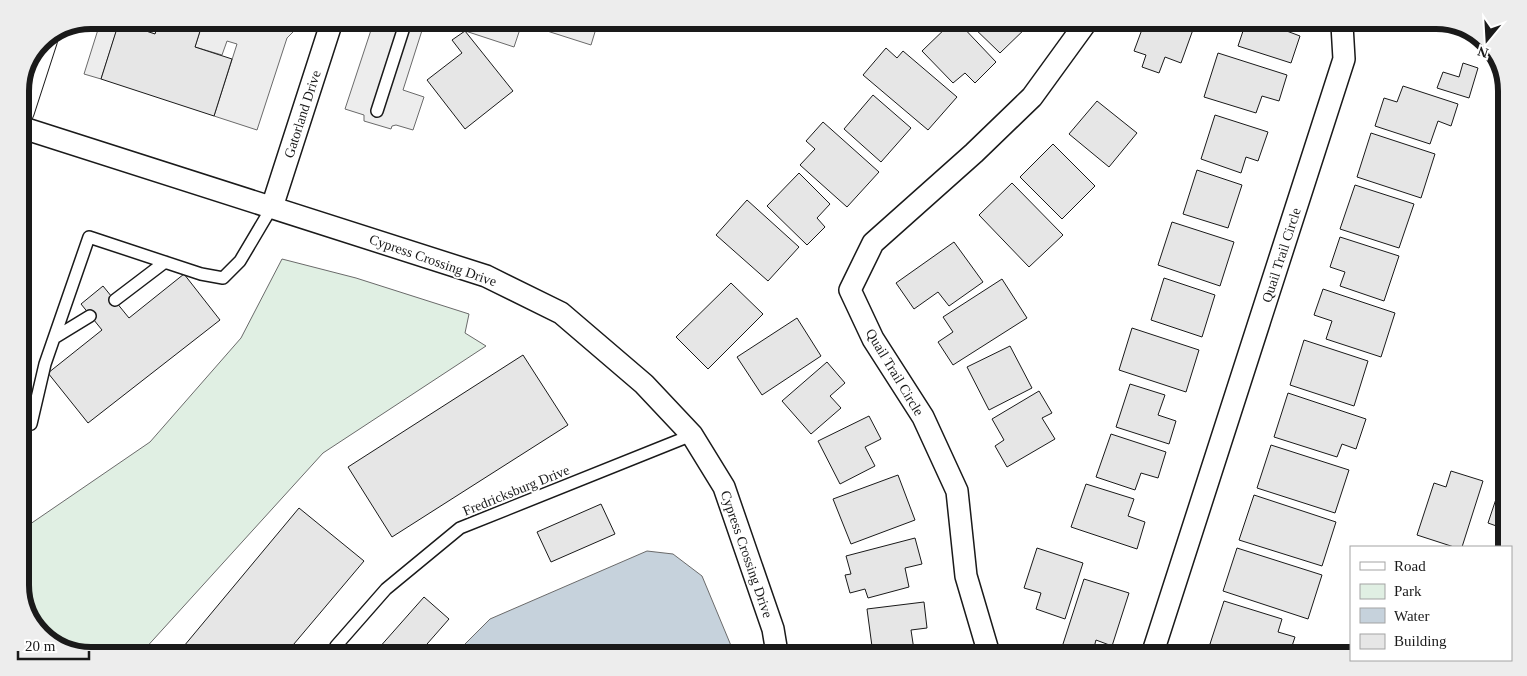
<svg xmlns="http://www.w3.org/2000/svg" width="1527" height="676" font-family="Georgia,serif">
<rect width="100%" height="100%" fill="#fff"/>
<!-- green -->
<path fill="#e0efe3" stroke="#6a6a6a" d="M282,259L356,278L469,314L465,333L486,346L323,453L143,651H63L32,625L20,590V531L150,442L241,338Z"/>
<!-- parking -->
<path fill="#ededed" stroke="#6a6a6a" d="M101,20H160L155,34L119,23L101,79L84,74Z
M178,20L298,21L295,30L287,38L257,130L214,116L237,44L227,41L222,55L195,47L201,28Z
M374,21H425L403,90L424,97L413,130L396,125L392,126L391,129L364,121V115L345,109Z
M442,21L598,22L591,45L522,23L514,47L441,23Z"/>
<!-- water -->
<path fill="#c6d2dc" stroke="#6a6a6a" d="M647,551L673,554L702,576L732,648L729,653L457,652L490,619Z"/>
<!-- building -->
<path fill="#e6e6e6" stroke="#1a1a1a" d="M160,20H178L201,28L195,47L232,59L214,116L101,79L119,22L155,34Z
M951,23H959L996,62L975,83L965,73L953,83L922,51Z
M970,24H1030L1000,53Z
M1144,24H1195L1181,63L1165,57L1159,73L1142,67L1146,55L1134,51Z
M1245,25H1286L1284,30L1300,36L1291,63L1238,46Z
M465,31L513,91L465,129L427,80L462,53L452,40Z
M886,48L897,58L903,51L957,97L928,130L863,75Z
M1218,53L1287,75L1279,101L1262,96L1256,113L1204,97Z
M1463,63L1478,68L1469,98L1437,88L1443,72L1459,77Z
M1403,86L1458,104L1451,126L1438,121L1430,144L1375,126L1384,98L1397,102Z
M873,95L911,128L881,162L844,129Z
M1097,101L1137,133L1109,167L1069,134Z
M1215,115L1268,132L1258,161L1246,157L1241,173L1201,159Z
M823,122L879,172L847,207L800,165L815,149L806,141Z
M1371,133L1435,154L1421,198L1357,177Z
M1053,144L1095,186L1062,219L1020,177Z
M1197,170L1242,185L1228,228L1183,214Z
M799,173L830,204L817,218L825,227L807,245L767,206Z
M1012,183L1063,235L1029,267L979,215Z
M1355,185L1414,204L1399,248L1340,229Z
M747,200L799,247L768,281L716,235Z
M1172,222L1234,242L1220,286L1158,265Z
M1340,237L1399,256L1384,301L1340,286L1345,272L1330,267Z
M954,242L983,282L949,306L938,292L914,309L896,283Z
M184,274L220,320L88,423L48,373L102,330L81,304L103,286L129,318Z
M1505,277V295L1499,294Z
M1164,278L1215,295L1202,337L1151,320Z
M1002,279L1027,318L953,365L938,342L953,332L943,317Z
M731,283L763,314L708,369L676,337Z
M1323,289L1395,313L1381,357L1326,339L1332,321L1314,315Z
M797,318L821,356L762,395L737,357Z
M1132,328L1199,350L1186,392L1119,370Z
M1304,340L1368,361L1354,406L1290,385Z
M1010,346L1032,388L989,410L967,367Z
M523,355L568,425L392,537L348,467Z
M827,362L845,383L830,396L841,408L811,434L782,401Z
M1130,384L1165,395L1158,415L1176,421L1169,444L1116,427Z
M1039,391L1052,413L1042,418L1055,439L1007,467L995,446L1004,440L992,419Z
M1288,393L1366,419L1356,449L1342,444L1337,457L1274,437Z
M869,416L881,439L865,447L875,466L840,484L818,441Z
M1111,434L1166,452L1158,478L1141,473L1135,490L1096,477Z
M1271,445L1349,470L1335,513L1257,488Z
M1451,471L1483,481L1462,547H1454L1417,535L1434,483L1446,487Z
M898,475L915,520L851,544L833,499Z
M1502,481L1503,482L1502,528L1488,523Z
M1086,484L1134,499L1128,516L1145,522L1137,549L1071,527Z
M1254,495L1336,522L1322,566L1239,540Z
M601,504L615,534L551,562L537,532Z
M299,508L364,561L288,651H191L184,646Z
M915,538L922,564L905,568L909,587L868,598L865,589L850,593L845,575L851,574L846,556Z
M1037,548L1083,563L1065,619L1036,609L1041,593L1024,588Z
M1237,548L1322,575L1308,619L1223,591Z
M1084,579L1129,593L1112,646L1096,640L1092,655L1062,647Z
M424,597L449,619L420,652H381L378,649Z
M1224,601L1282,619L1278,632L1295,637L1289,655H1244L1210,644Z
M924,602L927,628L911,630L914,650L873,654L867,609Z"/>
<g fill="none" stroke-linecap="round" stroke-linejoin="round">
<!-- service casing -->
<g stroke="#1a1a1a" stroke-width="14">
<path id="service" d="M377,111L406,21
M115,300L165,262
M54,338L90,316
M31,424L45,364L89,237L201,274L223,278L240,261L272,207
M335,652L336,646L386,589L460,528L692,435"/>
</g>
<!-- minor casing -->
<g stroke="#1a1a1a" stroke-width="24">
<path id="minor" d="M20,127L486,276L561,313L644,384L692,435L724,487L773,629L777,653
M272,207L332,21
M989,654L966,576L957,491L923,417L873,339L850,290L873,243L974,153L1032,97L1085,24
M1152,655L1344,59L1342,25"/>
</g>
<!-- primary casing -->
<g stroke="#1a1a1a" stroke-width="30">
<path id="primary" d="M20,111L43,40"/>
</g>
<!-- service -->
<use href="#service" stroke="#fff" stroke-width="11"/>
<!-- minor -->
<use href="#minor" stroke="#fff" stroke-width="21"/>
<!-- primary -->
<use href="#primary" stroke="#fff" stroke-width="28"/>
</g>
<g text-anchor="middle" stroke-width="4" stroke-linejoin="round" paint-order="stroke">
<!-- street labels -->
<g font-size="14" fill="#1a1a1a" stroke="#fff">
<text transform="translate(302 114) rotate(-72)" y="5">Gatorland Drive</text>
<text transform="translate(1281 255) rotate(-72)" y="5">Quail Trail Circle</text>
<text transform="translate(433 260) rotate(19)" y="5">Cypress Crossing Drive</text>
<text transform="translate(895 372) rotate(59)" y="5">Quail Trail Circle</text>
<text transform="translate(516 490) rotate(-22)" y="5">Fredricksburg Drive</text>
<text transform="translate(747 554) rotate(71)" y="5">Cypress Crossing Drive</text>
</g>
</g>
<!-- crop -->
<path d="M0 0H1527V676H0ZM91 29H1436A62 62 0 0 1 1498 91V585A62 62 0 0 1 1436 647H91A62 62 0 0 1 29 585V91A62 62 0 0 1 91 29Z" fill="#ededed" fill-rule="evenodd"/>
<path fill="none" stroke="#1a1a1a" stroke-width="6" d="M91 29H1436A62 62 0 0 1 1498 91V585A62 62 0 0 1 1436 647H91A62 62 0 0 1 29 585V91A62 62 0 0 1 91 29Z"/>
<!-- legend -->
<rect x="1350" y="546" width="162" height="115" fill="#ffffff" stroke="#a3a3a3"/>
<rect x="1360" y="562" width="25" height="8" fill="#ffffff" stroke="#a3a3a3"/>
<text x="1394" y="571" font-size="15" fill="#1a1a1a">Road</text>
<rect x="1360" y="584" width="25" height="15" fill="#e0efe3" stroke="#a3a3a3"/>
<text x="1394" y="596" font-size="15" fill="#1a1a1a">Park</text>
<rect x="1360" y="608" width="25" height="15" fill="#c6d2dc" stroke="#a3a3a3"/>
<text x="1394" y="621" font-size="15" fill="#1a1a1a">Water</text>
<rect x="1360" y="634" width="25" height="15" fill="#e6e6e6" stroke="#a3a3a3"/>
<text x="1394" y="646" font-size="15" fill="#1a1a1a">Building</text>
<!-- north arrow -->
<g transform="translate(1487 40) rotate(198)" stroke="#ffffff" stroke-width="4" paint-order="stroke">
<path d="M0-4L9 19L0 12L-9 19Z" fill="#1a1a1a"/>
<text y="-8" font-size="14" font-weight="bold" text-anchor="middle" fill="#1a1a1a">N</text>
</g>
<!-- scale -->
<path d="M18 651v8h71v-8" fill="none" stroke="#1a1a1a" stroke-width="2.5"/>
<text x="25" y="651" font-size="15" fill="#1a1a1a" stroke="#ffffff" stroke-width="4" paint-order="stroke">20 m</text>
</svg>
